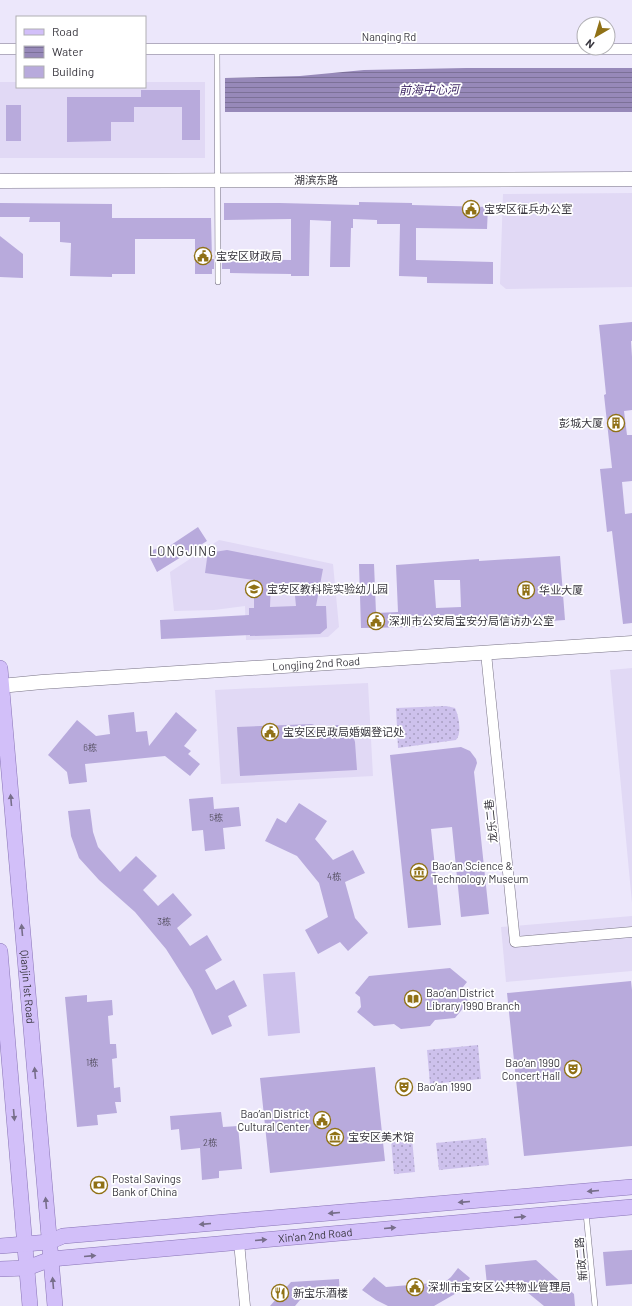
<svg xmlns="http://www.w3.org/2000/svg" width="632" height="1306" font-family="Barlow,'Noto Sans SC',sans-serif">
<defs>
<pattern id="grass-dots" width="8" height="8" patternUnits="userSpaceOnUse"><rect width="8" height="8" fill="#cdc1ec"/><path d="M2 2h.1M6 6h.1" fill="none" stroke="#a79ec1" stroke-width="1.8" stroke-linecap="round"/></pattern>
<pattern id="water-rules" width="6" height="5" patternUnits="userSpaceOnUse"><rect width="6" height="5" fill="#9789b9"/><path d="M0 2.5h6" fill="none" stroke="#7c7198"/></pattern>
</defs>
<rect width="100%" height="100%" fill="#ece7fb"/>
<!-- built -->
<path fill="#e1d9f5" d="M0,82H17V87H145V82H205V158H0Z
M632,193V287L506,289L500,284L503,194Z
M219,540L333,564L339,627L328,637L246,640L245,606L214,610L174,611L170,572Z
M632,668V903L610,670Z
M368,683L373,776L221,784L215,690Z
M632,916V971L506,982L501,927Z"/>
<!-- grass -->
<path fill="url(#grass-dots)" d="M446,706L455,708C459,716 462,734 456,740L398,748L396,708Z
M478,1045L481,1079L430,1084L427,1050Z
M412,1138L415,1172L394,1174L391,1140Z
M486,1138L489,1165L439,1170L436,1143Z"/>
<!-- pitch -->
<path fill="#cdc1ec" d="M295,972L300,1033L268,1036L263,974Z"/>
<!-- water -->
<path fill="url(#water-rules)" d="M466,68H632V112H225V78L300,76L364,70Z"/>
<!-- building -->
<path fill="#b8aadc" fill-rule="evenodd" d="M141,90H200V140H182V107H134V122H111V141L67,142V97H141Z
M6,105H21V141H6Z
M359,202L412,203V205L488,207L487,229L416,228V260L493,262V284L427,283V277L399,276L400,224H377V220L353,219V228H351L350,267H330L331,221L310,220L309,276H291V274L230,273V269H222V259L291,260V219L224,220V203H280L359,205Z
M0,203L112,204V218H211L212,259H214V269H212V274H195V239H135V274H112V277L70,276L71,243L60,242V222H29L30,217H0Z
M0,236L23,254V278L0,277Z
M632,322V341H631L632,357V410L624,411L627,435H632V481L622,482L625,514L632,513V623L623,624L612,531L607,532L600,469L612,468L604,395L606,394L599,325Z
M198,527L207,541L157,572L150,558V555L153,550L158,548L165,549Z
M209,544L214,552L227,550L323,569L316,606H326L327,628L320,634L250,636V635L161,639L160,620L249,615V608H254V580L205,573ZM271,583L294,586L296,606L270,607Z
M560,556L565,620L492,625V623L418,627L361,628L359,564H374L376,613L398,612L396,565L479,559V561ZM434,580H460L461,607L436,608Z
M134,712L136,732L147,731L149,746L176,712L197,730L184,746L191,751L188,754L200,764L190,776L165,756L85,764L87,782L69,784L67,772L48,755L77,720L96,736L110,734L108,715Z
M312,724L323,729L334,725H339L348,729L352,732L355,742L357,770L240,776L237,727Z
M461,747L470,751L476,759L477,763L474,772L489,914L461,917L452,827L431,829L441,925L408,928L390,755Z
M213,797L214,809L239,807L241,826L223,828L225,849L205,851L203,830L192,831L189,799Z
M299,803L327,821L315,839L333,860L353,850L365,873L345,882L355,918L368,933L348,951L340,942L318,954L305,930L328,917L319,883L297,856L265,841L277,818L286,823Z
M90,809L93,832L98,847L120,872L136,856L157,876L143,890L158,906L173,893L192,915L177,928L190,946L207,935L222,960L205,970L216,990L234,980L247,1006L228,1016L232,1026L212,1035L192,990L166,949L135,912L99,880L79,858L71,836L68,811Z
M450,968L467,982L463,987L464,997L469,1001L455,1018L435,1020L430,1026L401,1029L394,1024L374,1026L357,1012L361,1007L360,997L355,993L369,976Z
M631,981L632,990V1146L524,1156L507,993Z
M87,995V1002L112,1000L113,1015L108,1016L110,1044H116L117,1058L112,1059L114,1088L120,1087L121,1102H115L117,1113L97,1115L98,1125L77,1127L65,997Z
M375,1067L385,1161L270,1173L260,1078Z
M221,1112L223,1127L238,1126L242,1169L219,1171V1178L202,1180L200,1148L181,1150L179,1129L171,1130L170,1116Z
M632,1250V1284L606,1286L603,1252Z
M536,1260L574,1294L575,1306H544L516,1283L487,1285L485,1265Z
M458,1268L470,1278L460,1291L434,1306H388L376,1300L362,1290L374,1277L386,1287L445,1282L451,1277Z
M339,1279L340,1297L300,1300L295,1306H270L291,1282Z"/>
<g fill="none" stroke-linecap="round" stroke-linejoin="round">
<!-- lane casing -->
<g stroke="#787385" stroke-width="6">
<path id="lane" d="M217,49L218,282
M586,1213L595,1306"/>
</g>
<!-- street casing -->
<g stroke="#787385" stroke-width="11">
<path id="street" d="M0,49H17
M145,49H632
M486,653L515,942L632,932
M239,1242L245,1306"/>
</g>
<!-- secondary casing -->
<g stroke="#787385" stroke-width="15">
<g id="secondary">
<path d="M0,181L632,179"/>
<path id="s1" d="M0,686L42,682L632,643"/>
</g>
</g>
<!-- primary casing -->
<g stroke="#8974b6" stroke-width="16">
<g id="primary">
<path id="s2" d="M0,668L55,1306"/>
<path d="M0,951L30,1306"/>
<path d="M0,1246L49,1242L63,1236L632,1187"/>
<path id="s3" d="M0,1269L27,1268L51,1259L632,1207"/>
</g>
</g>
<!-- lane -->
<use href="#lane" stroke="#fff" stroke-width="5"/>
<!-- street -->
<use href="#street" stroke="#fff" stroke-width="10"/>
<!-- secondary -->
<use href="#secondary" stroke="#fff" stroke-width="14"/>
<!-- primary -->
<use href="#primary" stroke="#d2bff9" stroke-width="15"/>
</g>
<!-- one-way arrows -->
<defs><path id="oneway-solid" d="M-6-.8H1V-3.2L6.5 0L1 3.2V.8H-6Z"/></defs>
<g fill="#776e8a">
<use href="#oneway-solid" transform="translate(11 800) rotate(-95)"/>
<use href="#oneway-solid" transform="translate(22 930) rotate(-95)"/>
<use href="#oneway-solid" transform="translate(35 1073) rotate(-95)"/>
<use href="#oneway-solid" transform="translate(14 1115) rotate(85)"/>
<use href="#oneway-solid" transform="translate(593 1191) rotate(175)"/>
<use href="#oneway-solid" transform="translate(464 1202) rotate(175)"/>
<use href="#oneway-solid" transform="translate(46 1203) rotate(-95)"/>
<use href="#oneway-solid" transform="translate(334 1213) rotate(175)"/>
<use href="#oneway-solid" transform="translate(520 1217) rotate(-5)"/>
<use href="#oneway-solid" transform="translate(205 1224) rotate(175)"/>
<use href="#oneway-solid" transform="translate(390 1228) rotate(-5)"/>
<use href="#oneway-solid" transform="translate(261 1240) rotate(-5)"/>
<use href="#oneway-solid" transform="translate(90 1256) rotate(-5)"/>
<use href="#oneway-solid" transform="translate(53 1283) rotate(-95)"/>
</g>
<!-- icons -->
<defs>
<g id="civic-ring" transform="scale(0.9)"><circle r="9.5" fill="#fff" stroke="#907116" stroke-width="1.5"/><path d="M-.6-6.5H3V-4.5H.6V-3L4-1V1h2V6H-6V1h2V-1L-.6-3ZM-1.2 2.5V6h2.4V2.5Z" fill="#907116"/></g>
<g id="building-ring" transform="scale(0.9)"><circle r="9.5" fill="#fff" stroke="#907116" stroke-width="1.5"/><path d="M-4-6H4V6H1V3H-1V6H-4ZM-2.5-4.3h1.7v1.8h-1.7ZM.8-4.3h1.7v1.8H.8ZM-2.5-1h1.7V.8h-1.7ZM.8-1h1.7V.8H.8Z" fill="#907116"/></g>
<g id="school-ring" transform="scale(0.9)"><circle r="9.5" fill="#fff" stroke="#907116" stroke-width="1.5"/><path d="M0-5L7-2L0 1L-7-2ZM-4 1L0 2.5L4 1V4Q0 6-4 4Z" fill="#907116"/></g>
<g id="museum-ring" transform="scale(0.9)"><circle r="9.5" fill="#fff" stroke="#907116" stroke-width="1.5"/><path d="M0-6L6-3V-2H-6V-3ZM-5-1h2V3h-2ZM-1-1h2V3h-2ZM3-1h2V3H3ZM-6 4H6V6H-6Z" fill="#907116"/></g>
<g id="library-ring" transform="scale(0.9)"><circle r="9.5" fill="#fff" stroke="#907116" stroke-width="1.5"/><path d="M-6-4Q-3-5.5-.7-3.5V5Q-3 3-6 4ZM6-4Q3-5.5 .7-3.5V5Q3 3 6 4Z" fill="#907116"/></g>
<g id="theatre-ring" transform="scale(0.9)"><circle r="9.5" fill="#fff" stroke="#907116" stroke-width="1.5"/><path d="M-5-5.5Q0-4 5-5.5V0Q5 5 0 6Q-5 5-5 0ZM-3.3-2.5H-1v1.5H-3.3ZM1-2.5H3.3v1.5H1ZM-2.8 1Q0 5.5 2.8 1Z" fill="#907116"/></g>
<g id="bank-ring" transform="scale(0.9)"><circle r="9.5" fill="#fff" stroke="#907116" stroke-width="1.5"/><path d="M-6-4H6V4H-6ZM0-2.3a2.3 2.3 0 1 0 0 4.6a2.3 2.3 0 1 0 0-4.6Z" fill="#907116"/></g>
<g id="restaurant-ring" transform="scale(0.9)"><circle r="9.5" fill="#fff" stroke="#907116" stroke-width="1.5"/><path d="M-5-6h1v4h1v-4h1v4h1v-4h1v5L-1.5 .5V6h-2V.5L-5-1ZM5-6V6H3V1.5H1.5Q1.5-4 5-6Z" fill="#907116"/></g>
</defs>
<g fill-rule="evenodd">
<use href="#civic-ring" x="471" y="209"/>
<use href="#civic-ring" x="203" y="256"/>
<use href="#building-ring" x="616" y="423"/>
<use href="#school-ring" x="254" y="589"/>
<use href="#building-ring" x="526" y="590"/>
<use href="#civic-ring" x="376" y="621"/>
<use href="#civic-ring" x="270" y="732"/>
<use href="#museum-ring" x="419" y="872"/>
<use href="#library-ring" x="413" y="999"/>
<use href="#theatre-ring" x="573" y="1069"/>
<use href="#theatre-ring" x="404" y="1087"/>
<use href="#civic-ring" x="322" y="1120"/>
<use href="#museum-ring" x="335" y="1137"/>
<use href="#bank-ring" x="99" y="1185"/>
<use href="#civic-ring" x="415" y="1287"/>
<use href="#restaurant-ring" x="280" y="1293"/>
</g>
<g text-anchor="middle" stroke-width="3.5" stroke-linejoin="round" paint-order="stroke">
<!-- number labels -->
<g font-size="9" fill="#5a5467">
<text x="90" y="751">6栋</text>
<text x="216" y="821">5栋</text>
<text x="334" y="880">4栋</text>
<text x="164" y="925">3栋</text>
<text x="92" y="1066">1栋</text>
<text x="210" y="1146">2栋</text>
</g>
<!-- street labels -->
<g font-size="11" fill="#3a3840" stroke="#fff">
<text x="389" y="41">Nanqing Rd</text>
<text x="316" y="184">湖滨东路</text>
<text dy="4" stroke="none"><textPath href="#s1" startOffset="317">Longjing 2nd Road</textPath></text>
<text transform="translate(491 821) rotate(-96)" y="4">龙乐二巷</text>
<text dy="4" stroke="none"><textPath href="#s2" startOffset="320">Qianjin 1st Road</textPath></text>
<text dy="4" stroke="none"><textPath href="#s3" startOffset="318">Xin'an 2nd Road</textPath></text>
<text transform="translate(581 1259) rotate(-95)" y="4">新政二路</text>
</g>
<!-- poi labels -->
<g font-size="11" fill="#3a3840" stroke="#fff" text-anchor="start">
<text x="484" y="213">宝安区征兵办公室</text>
<text x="216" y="260">宝安区财政局</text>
<text x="603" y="427" text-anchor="end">彭城大厦</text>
<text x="267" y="593">宝安区教科院实验幼儿园</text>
<text x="539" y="594">华业大厦</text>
<text x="389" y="625">深圳市公安局宝安分局信访办公室</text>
<text x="283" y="736">宝安区民政局婚姻登记处</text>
<text x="432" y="870">Bao’an Science &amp;<tspan x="432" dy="13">Technology Museum</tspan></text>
<text x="426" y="997">Bao’an District<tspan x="426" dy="13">Library 1990 Branch</tspan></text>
<text x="560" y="1067" text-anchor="end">Bao’an 1990<tspan x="560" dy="13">Concert Hall</tspan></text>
<text x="417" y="1091">Bao’an 1990</text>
<text x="309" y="1118" text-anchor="end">Bao’an District<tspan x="309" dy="13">Cultural Center</tspan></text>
<text x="348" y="1141">宝安区美术馆</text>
<text x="112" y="1183">Postal Savings<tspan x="112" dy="13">Bank of China</tspan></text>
<text x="428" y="1291">深圳市宝安区公共物业管理局</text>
<text x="293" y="1297">新宝乐酒楼</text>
</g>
<!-- water labels -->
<g font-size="12" font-style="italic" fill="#402966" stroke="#fff">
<text transform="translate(429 90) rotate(-1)" y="4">前海中心河</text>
</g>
<!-- quarter labels -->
<g font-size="13" letter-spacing="1" fill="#3a3840" stroke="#fff">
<text x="183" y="556">LONGJING</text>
</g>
</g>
<!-- legend -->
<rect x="16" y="16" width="130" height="72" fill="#ffffff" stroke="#b0afb3"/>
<rect x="24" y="29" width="20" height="6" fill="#d2bff9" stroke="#b0afb3"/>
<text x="52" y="36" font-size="12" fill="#3a3840">Road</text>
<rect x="24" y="46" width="20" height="12" fill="url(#water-rules)" stroke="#b0afb3"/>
<text x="52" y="56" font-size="12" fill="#3a3840">Water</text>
<rect x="24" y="66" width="20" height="12" fill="#b8aadc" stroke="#b0afb3"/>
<text x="52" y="76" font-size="12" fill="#3a3840">Building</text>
<!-- north arrow -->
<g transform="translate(596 36) rotate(218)"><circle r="19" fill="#ffffff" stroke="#b0afb3"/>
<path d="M0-3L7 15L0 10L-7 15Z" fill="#907116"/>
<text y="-6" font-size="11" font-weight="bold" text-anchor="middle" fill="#3a3840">N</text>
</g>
</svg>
